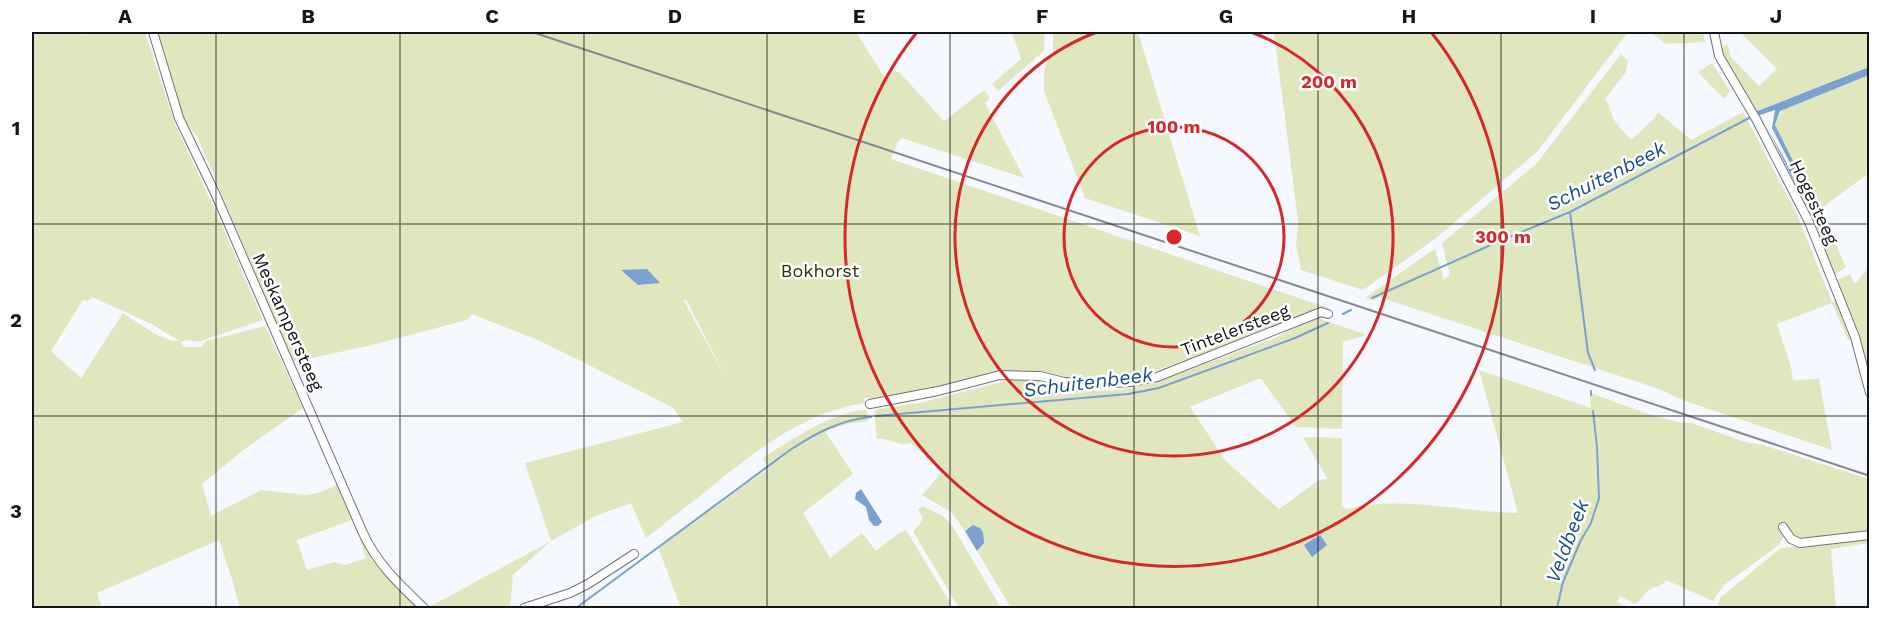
<svg xmlns="http://www.w3.org/2000/svg" width="1901" height="640" font-family="'Work Sans',sans-serif">
<rect width="100%" height="100%" fill="#f5f8fe"/>
<!-- green -->
<path fill="#e0e7bf" fill-rule="evenodd" d="M32,32H80L82,35L92,32H145L175,124L221,223L263,320L198,342L187,340L180,342L185,347H202L206,341L265,326L303,408L242,451L202,484L211,516L261,490L306,495L318,493L337,485L352,520L297,540L307,570L334,562L346,565L366,558L356,529L378,567L417,608H240L232,579L219,540L97,593L102,608H32ZM92,297L152,324L179,341C165,343 135,321 123,313L81,378L51,351L83,300L88,301Z
M156,32H856L885,78L895,71L899,72L944,121L984,90L990,98L985,103L1024,178L902,138L898,142L891,159L1328,308L1286,325L1140,376L1119,379L1087,376L1085,379L1063,378L1032,371L1007,372L931,391L874,401L872,398H865V403C807,411 760,448 716,483C693,502 669,520 646,538L631,503L596,516L551,541L513,575L510,608H431L429,607L551,541L525,463L683,422L673,408L589,365L538,340L472,314L467,320L368,346L293,362L197,136C173,111 166,64 156,32ZM686,299L727,380L684,301Z
M1012,32H1045L1044,51L998,91L992,84L1021,59Z
M1053,32H1138L1200,236L1085,198L1044,91V70L1049,57L1053,52Z
M1274,32H1628L1537,152L1436,238L1363,290L1301,270L1296,244L1298,221Z
M1675,32H1703L1705,42L1666,44L1653,34Z
M1740,32H1869V67L1755,112L1728,65L1721,49L1727,43L1731,57L1759,86L1777,69Z
M1621,54L1628,61L1626,72L1605,99C1611,107 1610,113 1615,121C1619,128 1626,134 1631,140L1654,119L1658,112L1691,140L1743,112L1796,212L1832,302L1838,301L1853,340H1848L1832,303L1777,324L1791,367L1793,380L1819,379L1832,450L1688,402L1656,388L1379,297L1373,301L1365,298L1433,250L1435,249L1444,279L1450,275L1442,243L1537,163Z
M1712,63L1730,91L1724,99L1698,72Z
M1869,75V173L1820,209L1846,267L1835,275L1791,172L1795,169L1775,125L1782,109Z
M1869,267V371L1857,331L1837,280L1850,274L1855,284Z
M1315,317L1367,335L1343,342L1342,429L1296,427L1261,379H1258L1190,407L1225,460L1279,509L1319,480L1328,479L1303,438L1305,437L1342,438V506L1346,509C1403,495 1461,512 1518,513L1479,370L1591,408L1590,393L1654,416L1679,422L1692,423L1745,442L1763,445L1869,479V533L1801,541L1790,535L1783,537L1779,545L1724,585L1713,601L1666,580C1661,588 1656,585 1649,590C1644,594 1641,600 1635,604L1620,596L1617,602L1628,608H1011L977,551L984,543L966,528L965,531L951,512L922,495L941,473L940,468L911,443C898,447 889,437 877,439L874,412L878,409L919,403L1009,380L1028,379L1087,391L1120,390L1157,382L1275,338Z
M858,410H866L868,421L847,424L825,431L853,474L803,513L830,558L862,533L876,551L899,533L906,530L953,608H681L658,547L769,468L763,458C795,437 821,420 858,410Z
M923,506L943,516L953,527L1001,608H959L914,533V530L920,524L923,518L918,509Z
M1869,537V543L1831,549L1836,608H1720L1718,605L1721,597L1781,548Z"/>
<!-- water -->
<path fill="#7aa1d0" d="M1869,67V75L1780,111L1775,125L1796,167L1791,172L1795,183L1767,127L1790,169L1792,167L1772,128L1775,110L1757,116L1755,112Z
M647,269L660,283L638,285L621,270Z
M861,489L882,522L878,526H874L869,520L866,507L855,499L856,493Z
M973,525L980,528L983,532L984,543L977,551L965,531Z
M1320,535L1327,545L1312,557L1304,545Z"/>
<g fill="none" stroke-linecap="round" stroke-linejoin="round">
<!-- stream -->
<path stroke="#7aa1d0" stroke-width="2" d="M1570,212L1588,353L1595,370
M1372,298L1502,240L1570,212L1751,117
M1343,314L1351,310
M1591,391V395
M876,416L1128,394L1159,388L1295,338L1328,323
M576,608L790,450C816,433 840,420 871,417
M1557,608L1563,582L1581,540L1591,523L1599,498L1597,447L1593,411"/>
<!-- street casing -->
<g stroke="#6e737b" stroke-width="10">
<path id="street" d="M153,32L179,118L215,193L363,533C378,565 399,584 424,608
M1714,32L1719,56L1756,119L1809,222L1855,337L1870,393
M870,404L938,391L1000,375L1040,376L1064,382L1097,384L1130,382L1157,377L1321,312L1328,314
M1783,527L1791,539L1800,543L1870,535
M524,608L570,593L588,584L634,554"/>
</g>
<!-- street -->
<use href="#street" stroke="#fff" stroke-width="8"/>
<!-- rail -->
<path stroke="#87898e" stroke-width="2" d="M532,32L1870,476"/>
</g>
<!-- grid -->
<path fill="none" stroke="#15161a" stroke-width="1.5" stroke-opacity="0.55" d="M216,32V608M400,32V608M584,32V608M767,32V608M950,32V608M1134,32V608M1318,32V608M1501,32V608M1684,32V608M32,224H1870M32,416H1870"/>
<!-- distance rings -->
<g fill="none" stroke="#d62828" stroke-width="3">
<circle cx="1174" cy="237" r="110"/>
<path d="M1251 32A219 219 0 1 1 1097 32"/>
<path d="M1431 32A329 329 0 1 1 917 32"/>
</g>
<g text-anchor="middle" stroke-width="5" stroke-linejoin="round" paint-order="stroke">
<!-- street labels -->
<g font-size="18" fill="#15161a" stroke="#fff">
<text transform="translate(1814 202) rotate(65)" y="6">Hogesteeg</text>
<text transform="translate(288 322) rotate(66)" y="6">Meskampersteeg</text>
<text transform="translate(1235 330) rotate(-21)" y="6">Tintelersteeg</text>
</g>
<!-- park labels -->
<g font-size="18" fill="#2c3102" stroke="#fff">
<text x="820" y="277">Bokhorst</text>
</g>
<!-- water labels -->
<g font-size="20" font-style="italic" fill="#1a508a" stroke="#fff">
<text transform="translate(1606 176) rotate(-27)" y="7">Schuitenbeek</text>
<text transform="translate(1088 382) rotate(-7)" y="7">Schuitenbeek</text>
<text transform="translate(1567 541) rotate(-69)" y="7">Veldbeek</text>
</g>
</g>
<circle cx="1174" cy="237" r="9" fill="#d62828" stroke="#fff" stroke-width="3"/>
<g font-size="18" text-anchor="middle" font-weight="bold" fill="#d62828" stroke="#fff" stroke-width="5" stroke-linejoin="round" paint-order="stroke">
<text x="1329" y="88">200 m</text>
<text x="1174" y="133">100 m</text>
<text x="1503" y="243">300 m</text>
</g>
<!-- border -->
<rect width="1901" height="640" fill="none" stroke="#ffffff" stroke-width="66"/>
<rect x="33" y="33" width="1835" height="574" fill="none" stroke="#15161a" stroke-width="2"/>
<g font-size="20" text-anchor="middle" font-weight="bold" fill="#15161a">
<text x="125" y="23">A</text>
<text x="308" y="23">B</text>
<text x="492" y="23">C</text>
<text x="675" y="23">D</text>
<text x="859" y="23">E</text>
<text x="1042" y="23">F</text>
<text x="1226" y="23">G</text>
<text x="1409" y="23">H</text>
<text x="1593" y="23">I</text>
<text x="1776" y="23">J</text>
<text x="16" y="135">1</text>
<text x="16" y="327">2</text>
<text x="16" y="518">3</text>
</g>
</svg>
